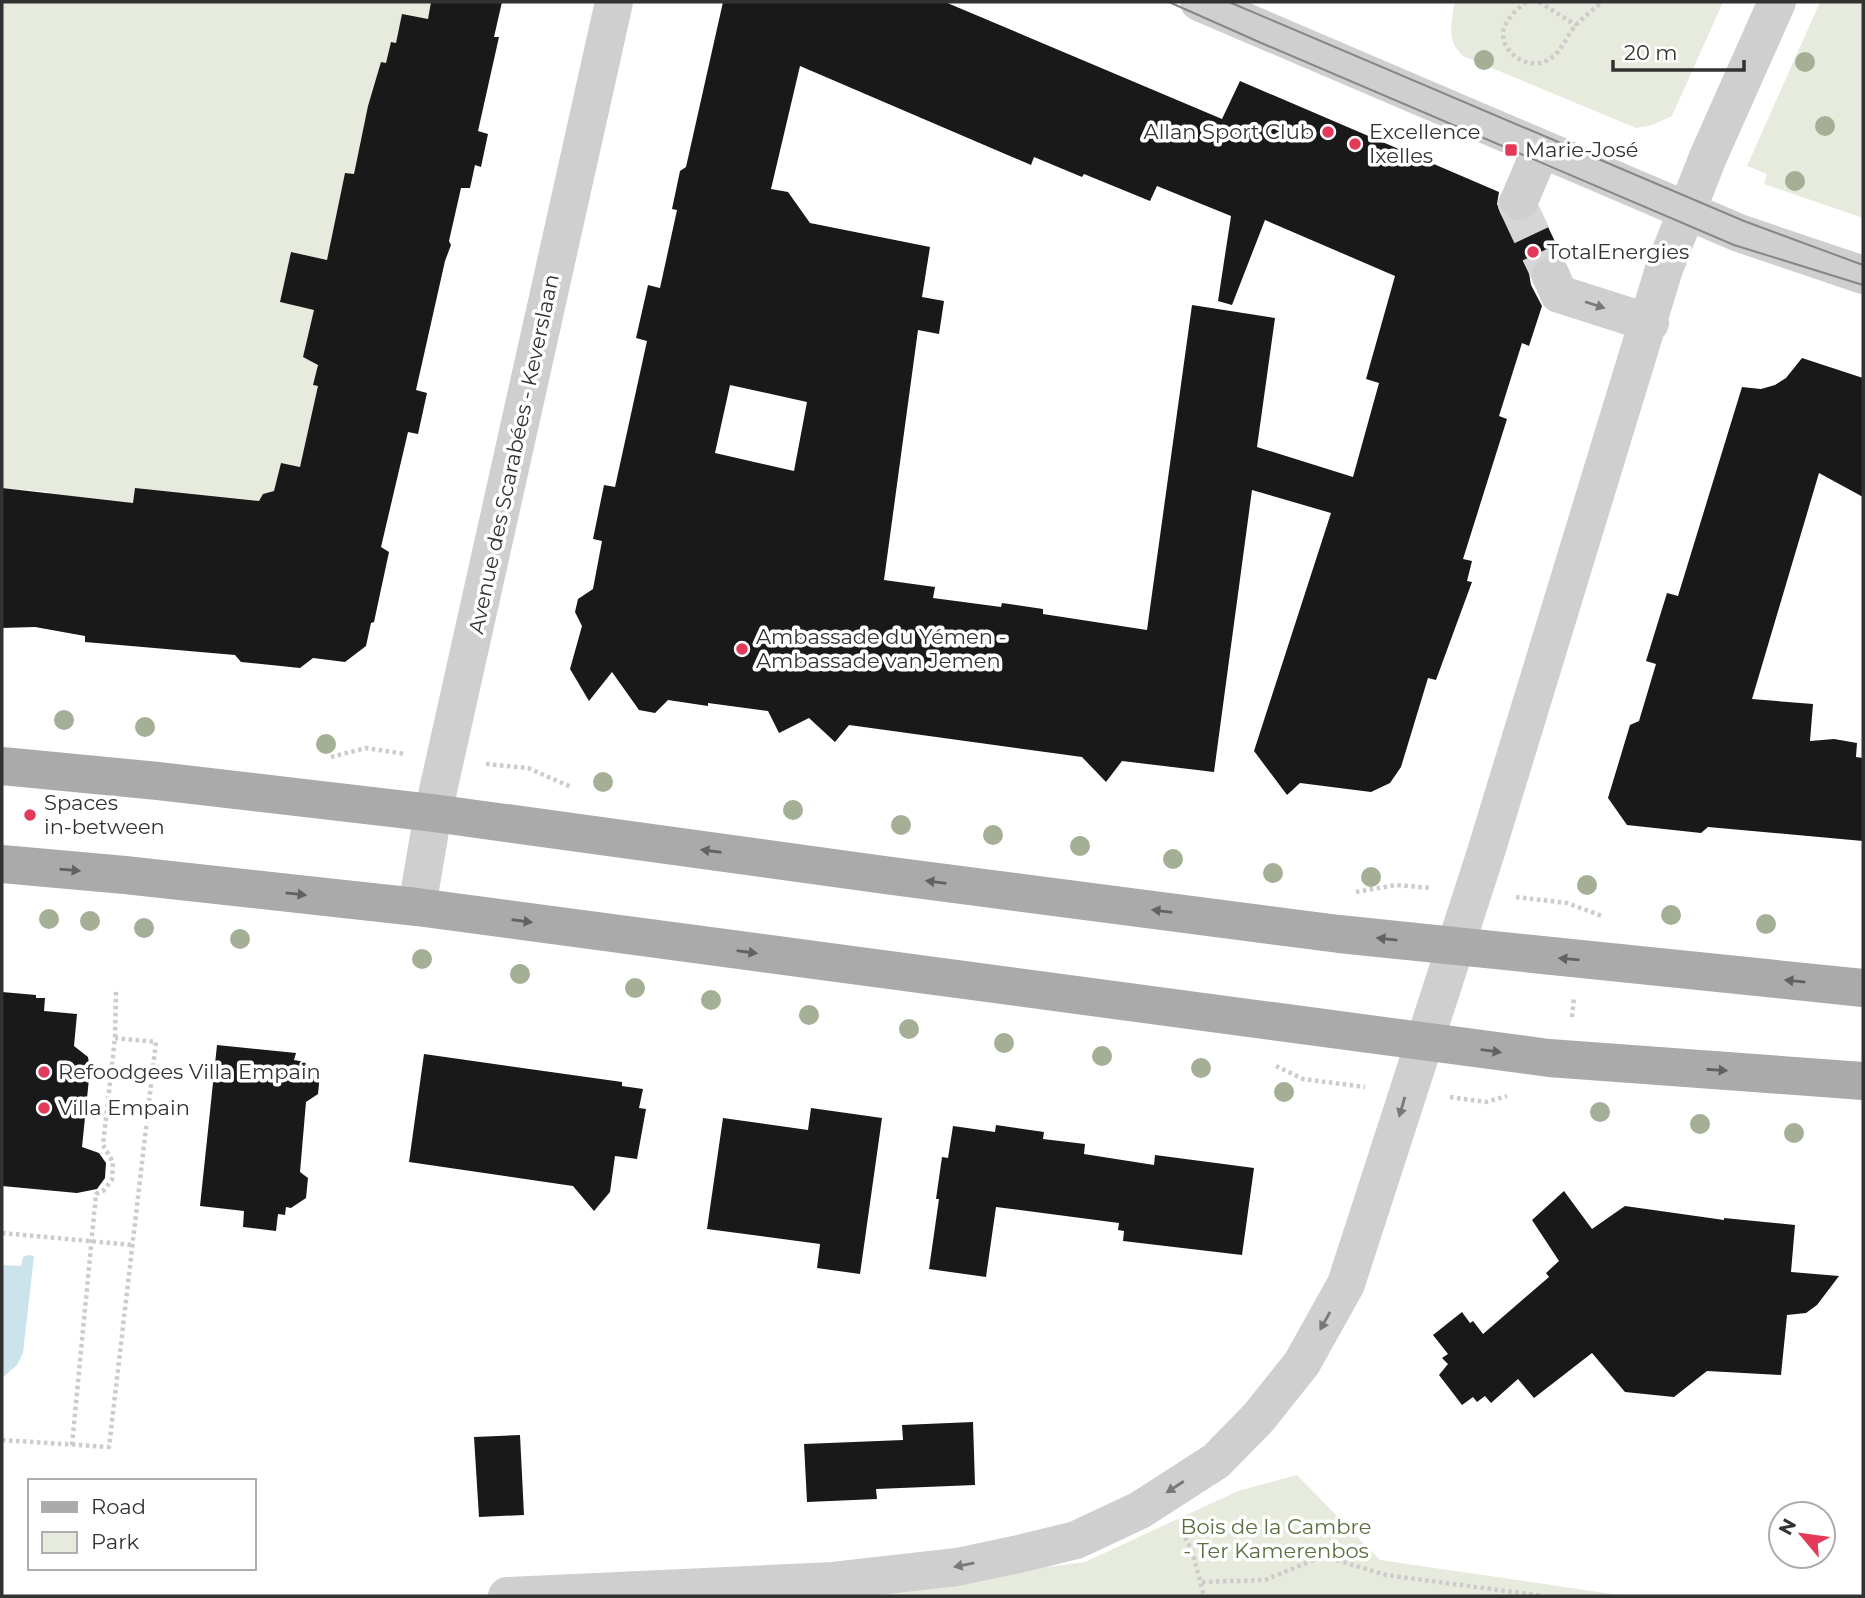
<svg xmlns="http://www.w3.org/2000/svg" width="1865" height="1598" font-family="Montserrat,sans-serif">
<rect width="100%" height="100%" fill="#fff"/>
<!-- green -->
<path fill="#e7ebde" d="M2,2H431L428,19L396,43L391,42L386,63L381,62L364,176L345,173L327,260L291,252L280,302L353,318L319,361L313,385L329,389L301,467L281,463L274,495L259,509L133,503L46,510L48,492L2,488Z
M1457,2H1723L1672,116L1652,125L1636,128L1463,56C1446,41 1452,24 1454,4Z
M1820,2H1863V218L1764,184L1767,174L1747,166Z
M1297,1475L1380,1560L1626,1596H789L835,1595L1085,1562L1238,1491Z"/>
<!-- water -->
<path fill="#cbe3eb" d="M29,1255L34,1256L23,1353L17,1365L2,1378V1265L21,1266L23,1257Z"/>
<!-- building -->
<path fill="#191919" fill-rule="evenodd" d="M431,2H502L494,37H499L478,131L488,134L481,167L475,165L470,188H461L449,241L451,245L445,261L416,390L427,393L418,434L408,432L381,547L389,552L374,622L371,623L366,646L345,662L313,658L300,668L241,662L235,655L85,642V636L35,627L2,628V488L133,503L135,488L259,501L263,494L274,491L281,463L300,467L318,386L313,385L318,365L303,357L314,310L280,302L291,252L327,260L345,173L354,174L368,106L381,62L386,63L391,42L396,43L402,14L428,19Z
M723,2H945L1222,119L1240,81L1499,192L1497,204L1501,214L1510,221L1522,223L1532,219L1540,210L1559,250L1557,256H1542L1533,264L1529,273L1531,285L1542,306L1529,346L1522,343L1499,416L1507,419L1463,559L1472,561L1467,581L1472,582L1436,680L1428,678L1401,767L1390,783L1371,792L1300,783L1287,795L1254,751L1331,513L1252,490L1214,772L1122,761L1106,782L1082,757L849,725L835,742L809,718L779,733L768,711L708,703V706L668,700L655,713L639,710L612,672L589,701L570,669L582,626L575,612L578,599L593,589L602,541L593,539L604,485L615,487L647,341L636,338L648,285L660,288L677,210L672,209L680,171L686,167ZM800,66L1031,165L1034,157L1082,177L1084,174L1150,201L1157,186L1231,216L1218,301L1232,305L1265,220L1395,276L1366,379L1379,383L1353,477L1257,447L1275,318L1192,305L1147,630L1043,614V609L1002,603L1001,607L933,598L935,587L884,580L918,330L939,334L944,301L922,297L930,247L810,223L788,192L771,189ZM730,385L807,402L794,471L715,453Z
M1802,358L1863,378V497L1819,473L1752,699L1813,704L1810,741L1834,739L1857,743L1856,757L1863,758V841L1708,827L1701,833L1627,825L1608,798L1630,725L1639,721L1656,664L1646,661L1667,593L1678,596L1742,387L1761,389L1775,385L1786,378Z
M2,992L36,995V998H45L44,1011L77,1014L74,1046L88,1057L90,1069L82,1147L99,1153L106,1163L105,1178L97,1189L77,1193L2,1186Z
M217,1045L296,1053L294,1060L305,1062L320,1074L318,1094L306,1102L300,1172L308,1178L306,1198L291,1208L286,1207L285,1215L278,1214L276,1231L243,1227L244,1211L200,1206Z
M424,1054L622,1082V1086L643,1089L639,1108L646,1109L637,1159L615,1156L610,1192L594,1211L573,1186L409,1162Z
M811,1108L882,1118L860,1274L817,1268L820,1244L707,1229L723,1118L808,1130Z
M996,1125L1044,1132L1043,1139L1085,1144L1084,1154L1154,1165L1155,1155L1254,1168L1242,1255L1123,1241L1124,1231L1118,1230L1119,1223L996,1207L986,1277L929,1269L939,1199H936L942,1157L948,1158L953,1126L995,1132Z
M1564,1191L1592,1229L1625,1206L1724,1220V1218L1795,1225L1791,1272L1839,1276L1817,1305L1806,1313L1787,1315L1781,1375L1707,1371L1674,1397L1625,1392L1592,1353L1534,1398L1518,1379L1491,1403L1485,1396L1477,1402L1473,1397L1462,1405L1439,1375L1448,1364L1442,1358L1448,1354L1433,1335L1462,1312L1470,1323L1473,1321L1483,1334L1549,1277L1546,1273L1559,1261L1532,1220Z
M973,1422L975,1485L876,1489L877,1499L807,1502L804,1444L903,1440L902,1425Z
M520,1435L524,1515L479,1517L474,1437Z"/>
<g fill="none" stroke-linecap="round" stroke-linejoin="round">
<!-- minor-tunnel -->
<path stroke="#d6d6d6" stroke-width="38" stroke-dasharray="38 19" stroke-linecap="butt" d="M1519,201L1517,204L1551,276"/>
<!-- path -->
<path stroke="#ccc" stroke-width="4.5" stroke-dasharray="3.5 3.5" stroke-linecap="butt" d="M1526,2C1517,9 1505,20 1503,32C1501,52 1527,70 1546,61C1562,54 1566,35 1577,24C1585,16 1594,9 1602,2
M1539,2L1576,25
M331,757L366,748L405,754
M486,764L528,768L571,787
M1356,892L1396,885L1431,888
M1516,897L1567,903L1602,916
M1572,1017L1574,998
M1276,1066L1303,1079L1365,1087
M1450,1097L1486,1102L1507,1096
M2,1233L133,1245
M2,1440L109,1447L156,1042L115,1038
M72,1445L96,1194L103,1191L112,1180L113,1162L103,1145L115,1038L116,990
M1182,1531L1192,1551L1204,1596
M1202,1582L1265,1580L1323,1556L1386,1575L1543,1596"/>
<!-- minor -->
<path stroke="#cfcfcf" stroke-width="38" d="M1199,2L1739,233L1863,275
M1519,201L1541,149
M1551,276L1559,294L1650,323
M417,907L433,813L614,2
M507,1596L833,1581L957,1567L1023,1553L1076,1540L1140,1510L1216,1461L1259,1417L1302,1363L1346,1284L1486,852L1664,269L1708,157L1777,2"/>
<!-- major -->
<path stroke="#aaa" stroke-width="38" d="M2,766L158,781L433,813L892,876L1339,934L1863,988
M2,864L125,875L417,907L1549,1058L1863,1081"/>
<!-- tram -->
<path stroke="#878787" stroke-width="2" d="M1169,2L1259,42L1734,245L1863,285
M1229,2L1744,221L1863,265"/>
</g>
<!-- trees -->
<g fill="#a4af95">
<circle cx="1484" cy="60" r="10"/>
<circle cx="1805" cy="62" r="10"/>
<circle cx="1825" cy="126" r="10"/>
<circle cx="1795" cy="181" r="10"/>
<circle cx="64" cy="720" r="10"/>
<circle cx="145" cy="727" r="10"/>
<circle cx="326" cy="744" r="10"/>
<circle cx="603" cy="782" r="10"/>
<circle cx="793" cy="810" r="10"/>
<circle cx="901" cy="825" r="10"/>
<circle cx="993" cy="835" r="10"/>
<circle cx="1080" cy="846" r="10"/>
<circle cx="1173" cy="859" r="10"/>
<circle cx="1273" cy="873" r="10"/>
<circle cx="1371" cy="877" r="10"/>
<circle cx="1587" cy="885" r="10"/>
<circle cx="1671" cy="915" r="10"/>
<circle cx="49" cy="919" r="10"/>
<circle cx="90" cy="921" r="10"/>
<circle cx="1766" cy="924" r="10"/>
<circle cx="144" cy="928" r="10"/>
<circle cx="240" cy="939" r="10"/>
<circle cx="422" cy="959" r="10"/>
<circle cx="520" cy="974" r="10"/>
<circle cx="635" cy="988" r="10"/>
<circle cx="711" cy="1000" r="10"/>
<circle cx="809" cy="1015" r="10"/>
<circle cx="909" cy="1029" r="10"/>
<circle cx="1004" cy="1043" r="10"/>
<circle cx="1102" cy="1056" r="10"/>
<circle cx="1201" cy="1068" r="10"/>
<circle cx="1284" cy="1092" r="10"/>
<circle cx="1600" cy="1112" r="10"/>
<circle cx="1700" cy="1124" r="10"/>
<circle cx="1794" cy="1133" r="10"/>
</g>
<!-- one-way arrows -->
<defs><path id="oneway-solid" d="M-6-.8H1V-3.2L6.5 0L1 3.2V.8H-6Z" transform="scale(1.75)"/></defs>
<g fill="#797979">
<use href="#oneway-solid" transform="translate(1595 305) rotate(18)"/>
<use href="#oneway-solid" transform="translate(1402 1107) rotate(106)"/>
<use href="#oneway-solid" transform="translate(1325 1321) rotate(119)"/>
<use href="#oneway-solid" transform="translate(1175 1487) rotate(147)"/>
<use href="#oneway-solid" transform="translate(964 1565) rotate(169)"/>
</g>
<g fill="#626262">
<use href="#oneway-solid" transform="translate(711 851) rotate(-172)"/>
<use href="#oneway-solid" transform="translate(70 870) rotate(5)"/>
<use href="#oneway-solid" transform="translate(936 882) rotate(-173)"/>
<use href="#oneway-solid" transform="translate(296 894) rotate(6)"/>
<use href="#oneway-solid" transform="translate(1162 911) rotate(-173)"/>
<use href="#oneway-solid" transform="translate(522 921) rotate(8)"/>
<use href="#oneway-solid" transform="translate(1387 939) rotate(-174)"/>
<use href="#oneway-solid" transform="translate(747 952) rotate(8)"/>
<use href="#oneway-solid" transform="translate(1569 959) rotate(-175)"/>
<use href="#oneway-solid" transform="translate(1795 981) rotate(-174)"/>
<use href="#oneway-solid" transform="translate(1491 1051) rotate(7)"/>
<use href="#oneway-solid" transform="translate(1717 1070) rotate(4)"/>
</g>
<!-- markers -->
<g fill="#e53959" stroke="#fff" stroke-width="2.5">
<circle cx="1328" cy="132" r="7"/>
<circle cx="1355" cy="144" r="7"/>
<rect x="1504" y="143" width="14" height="14" rx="3.5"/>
<circle cx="1533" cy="252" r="7"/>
<circle cx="742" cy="649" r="7"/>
<circle cx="30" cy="815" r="7"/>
<circle cx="44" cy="1072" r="7"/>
<circle cx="44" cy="1108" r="7"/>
</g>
<g text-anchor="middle" stroke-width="7" stroke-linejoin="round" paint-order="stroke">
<!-- poi labels -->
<g font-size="21" fill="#323232" stroke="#fff" text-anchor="start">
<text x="1314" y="139" text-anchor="end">Allan Sport Club</text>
<text x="1369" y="139">Excellence<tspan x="1369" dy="24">Ixelles</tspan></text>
<text x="1525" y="157">Marie-José</text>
<text x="1547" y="259">TotalEnergies</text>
<text x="756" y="644">Ambassade du Yémen -<tspan x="756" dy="24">Ambassade van Jemen</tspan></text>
<text x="44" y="810">Spaces<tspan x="44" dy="24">in-between</tspan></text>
<text x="58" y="1079">Refoodgees Villa Empain</text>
<text x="58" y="1115">Villa Empain</text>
</g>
<!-- street labels -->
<g font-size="21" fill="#323232" stroke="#fff">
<text transform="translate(514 454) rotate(-78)" y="7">Avenue des Scarabées - Keverslaan</text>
</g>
<!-- park labels -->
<g font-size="21" fill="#5a6e3f" stroke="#fff">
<text x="1276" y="1534">Bois de la Cambre<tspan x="1276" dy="24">- Ter Kamerenbos</tspan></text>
</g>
</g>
<!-- border -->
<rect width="1865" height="1598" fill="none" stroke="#323232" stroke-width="7"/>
<!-- legend -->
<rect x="28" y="1479" width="228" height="91" fill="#ffffff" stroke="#adadad" stroke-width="2"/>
<rect x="42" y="1502" width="35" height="10" fill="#aaaaaa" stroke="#adadad" stroke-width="2"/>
<text x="91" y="1514" font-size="21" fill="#323232">Road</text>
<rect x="42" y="1532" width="35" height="21" fill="#e7ebde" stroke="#adadad" stroke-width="2"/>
<text x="91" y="1549" font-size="21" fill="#323232">Park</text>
<!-- north arrow -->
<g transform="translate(1802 1535) rotate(299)"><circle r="33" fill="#ffffff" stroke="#adadad" stroke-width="2"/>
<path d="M0-5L12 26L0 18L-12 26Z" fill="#e53959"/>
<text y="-10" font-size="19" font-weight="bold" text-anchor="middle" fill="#323232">N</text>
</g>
<!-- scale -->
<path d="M1613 60v10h131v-10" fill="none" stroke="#323232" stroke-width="3.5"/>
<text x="1624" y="60" font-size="21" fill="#323232" stroke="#ffffff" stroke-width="5" paint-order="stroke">20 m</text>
</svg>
